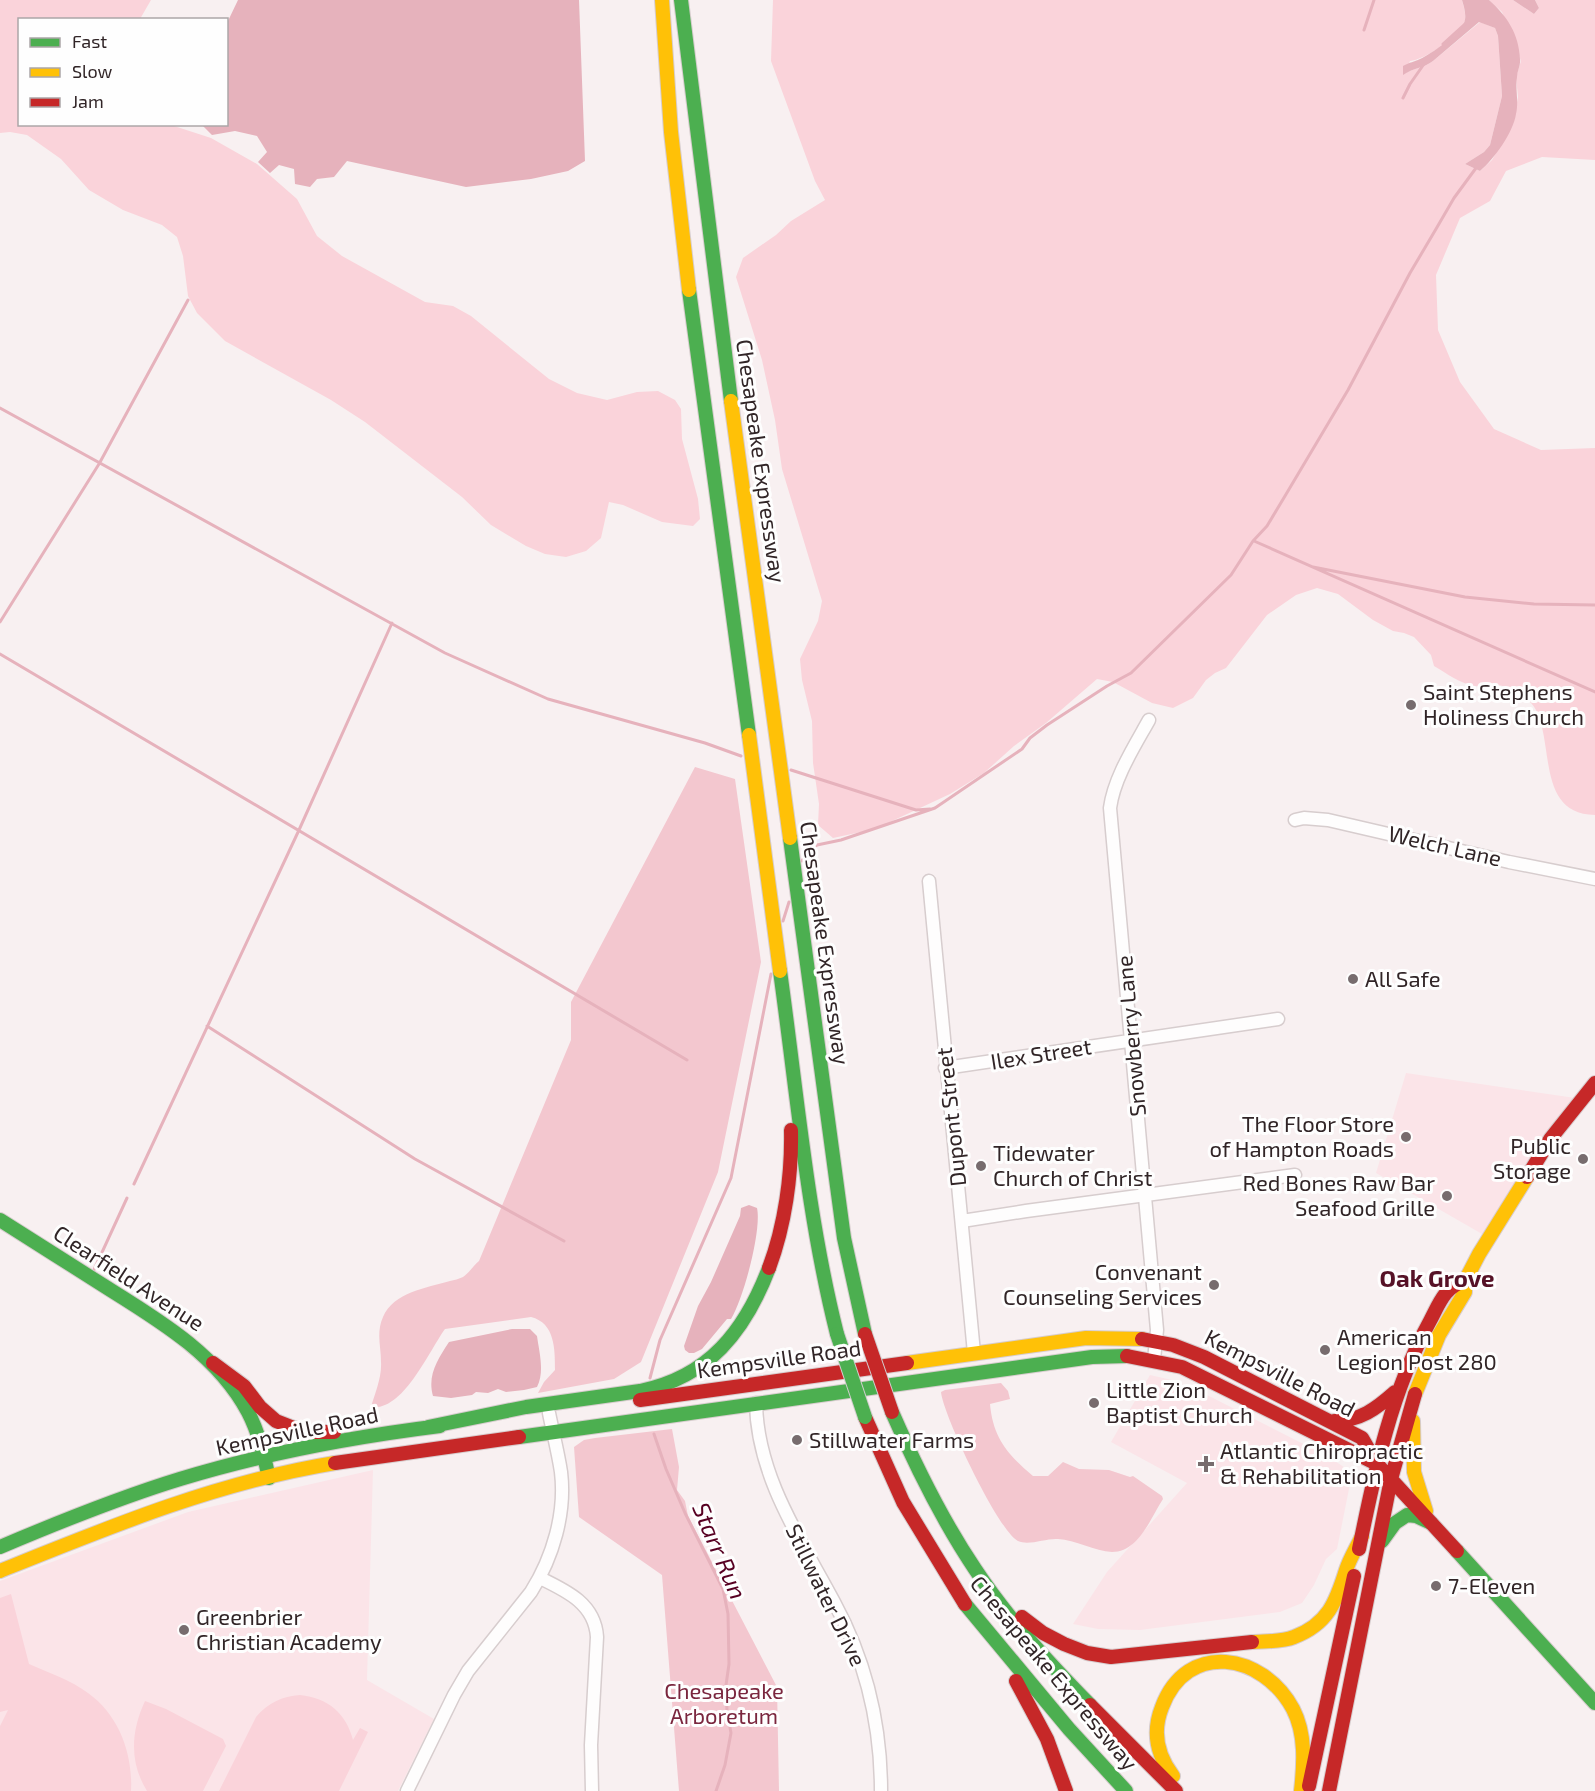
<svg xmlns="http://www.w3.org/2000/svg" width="1595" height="1791" font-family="'Exo 2',sans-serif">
<rect width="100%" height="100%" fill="#f8f0f1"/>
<!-- built -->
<path fill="#fbe4e8" d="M1406,1073L1582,1099L1489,1238L1376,1173Z
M1150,1375L1172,1380L1211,1397L1327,1456L1347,1469L1350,1484L1337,1549L1326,1559L1314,1585L1302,1603L1280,1612L1140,1630L1098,1629L1073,1624L1107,1572L1187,1483L1111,1442Z
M373,1470L367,1680L434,1719L398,1791H0V1581L188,1512Z"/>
<!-- green -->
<path fill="#fad3da" d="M0,0H151L140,19L20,20V124L171,125L211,138L257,164L297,199L317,236L342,256L425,302L453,306L471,316L549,379L577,393L607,400L637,392L658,391L675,400L681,409L682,439L698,499L700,519L693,526L662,522L623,505L609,502L601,538L586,551L566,557L545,554L526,546L491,525L462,497L365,422L331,400L225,341L197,313L188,296L183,256L177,237L162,225L123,210L89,190L61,159L27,135L10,132L0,133Z
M773,0H1462C1464,8 1467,16 1464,24C1459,37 1424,60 1410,61L1404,74C1413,68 1424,68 1433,61L1480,22L1495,28L1498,36L1502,96L1490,145L1484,152L1465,164L1480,171L1492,160L1513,123L1518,97L1516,77L1521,61L1502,12L1489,0H1513L1534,14L1539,8L1535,0H1595V160L1542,157L1506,171L1490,201L1460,218L1436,275L1438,330L1460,382L1494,429L1541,450L1595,448V815C1537,814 1554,745 1536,710C1529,697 1512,687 1498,685C1491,684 1483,687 1475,686C1461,684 1446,673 1434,666L1431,655L1414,637L1404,633L1393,631L1373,620L1338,594L1317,588L1296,595L1267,615L1226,668L1215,673L1206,680L1193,698L1173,708L1152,703L1113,682L1097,679L1046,723L1014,746L984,773L950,794L875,829L833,838L818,825L819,804L813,763L812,721L802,680L800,659L818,621L822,601L782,469L775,420L762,360L736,277L743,258L776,235L791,221L825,200L815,181L771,61Z
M11,1594L29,1664C49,1673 71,1680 88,1693C119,1715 133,1754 131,1791H0V1726L8,1710L0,1712V1598Z
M300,1695C328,1698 346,1713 353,1740L360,1728L368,1732L339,1791H219L256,1717C268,1703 282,1696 300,1695Z
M145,1701L166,1709L223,1739L226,1746L203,1791H147C129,1762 131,1731 145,1701Z"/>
<!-- forest -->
<path fill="#f3c7cf" d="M695,767L735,779L761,962L718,1172L641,1362L614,1379L538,1393L544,1382L555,1370C555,1349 555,1323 531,1317L445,1329C429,1351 403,1412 371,1407C375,1393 382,1377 381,1362C381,1346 376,1333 383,1317C394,1292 426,1288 450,1281C454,1280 459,1279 463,1277C469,1273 474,1265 479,1261L571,1040V1002Z
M1001,1383L1008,1391L1010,1399L990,1404C993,1438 1008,1455 1033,1476H1048L1063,1462L1079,1469L1109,1470L1130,1477L1133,1476L1162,1496L1163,1499C1151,1517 1139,1552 1112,1552C1095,1551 1075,1540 1058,1539C1046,1538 1029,1546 1018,1541C999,1532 943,1415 941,1392L945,1390Z
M672,1429L679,1467L677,1490L685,1501L688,1516L777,1687L779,1791H679L662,1575L579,1517L574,1447L584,1440L595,1438Z"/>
<!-- water -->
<path fill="#e6b2bc" d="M238,0H579L585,161L568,171L531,179L466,187L347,161L334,177L317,179L310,187L295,184L294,169L279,165L270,173L258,162L267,152L257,136L235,131L212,135L202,125L226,124L227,23Z
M1462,0H1489C1507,16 1519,34 1520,59C1521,65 1517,71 1517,77C1515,89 1519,101 1516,114C1513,133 1494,159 1480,171L1465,164L1484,152L1490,145L1502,96L1498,36L1495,28L1479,22L1433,61C1424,68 1413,68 1403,75V66C1410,62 1414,62 1420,59C1431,54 1460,34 1464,23C1467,16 1464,7 1462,0Z
M1513,0H1535L1539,8L1534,14Z
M749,1205L757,1208C762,1230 743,1300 731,1319H727L702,1349L694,1353H689L685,1350L684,1346L698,1306L711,1282L740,1216L741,1208Z
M512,1329H530L537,1336C539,1351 545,1372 537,1387L524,1390L506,1392L498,1389L488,1393L476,1392L472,1395L451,1398L433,1396C427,1375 438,1359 449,1342Z"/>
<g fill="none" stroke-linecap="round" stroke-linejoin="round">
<!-- stream -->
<path stroke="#e6b2bc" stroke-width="3" d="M1364,30L1374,0
M1443,44L1465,24
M1403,98L1410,84L1424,64
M0,408L445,653L548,699L705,743L741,756
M1254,541L1595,692
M1313,567L1465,597L1534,604L1595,605
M0,622L99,464L188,300
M0,654L687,1060
M791,770L916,810L930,809
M802,861L806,854L817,845L841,840L935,808L1022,749L1030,738L1047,725L1107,686L1131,673L1231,575L1253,541L1267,526L1285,496L1348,390L1410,273L1436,229L1454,198L1476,168
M783,921L789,902
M207,1026L415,1159L564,1241
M134,1184L299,830L392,623
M93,1272L127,1198
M650,1378L660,1340L731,1178L771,974
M654,1434L666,1469L685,1513L723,1589L728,1614L729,1664L726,1685L727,1711L731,1733L725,1765L716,1791"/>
<!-- street casing -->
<g stroke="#d7cdce" stroke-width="15">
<path id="street" d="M1149,720C1134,747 1114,778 1110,808L1157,1330L1154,1360
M1295,820L1304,818L1328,820L1509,862L1595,879
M929,881L974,1353
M945,1068L1278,1019
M962,1221L1026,1211L1295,1175
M756,1403C757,1476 801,1540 834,1602C866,1661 881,1724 881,1791
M540,1578C567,1591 595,1604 597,1637L591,1745L592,1791
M407,1791L454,1695L468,1671L531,1592C553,1557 566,1513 561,1472C558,1452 553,1433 549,1413"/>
</g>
<!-- fast casing -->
<g stroke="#d7cdce" stroke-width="16">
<path id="fast" d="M681,0L731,401
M689,290L749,735
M790,838L844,1238L865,1334
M780,971C797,1092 807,1215 837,1334
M0,1220C36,1243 73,1266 109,1289C162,1322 218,1356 248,1412C259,1433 264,1456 269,1478
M892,1412C916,1467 942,1520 975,1569C1008,1619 1049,1663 1090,1705
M428,1427L526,1407L640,1391C709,1377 745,1331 769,1268
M519,1437L1092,1357L1127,1356
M1382,1541L1395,1523L1407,1515L1416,1516L1431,1523
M0,1547C59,1522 118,1498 180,1479C265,1453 352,1437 440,1426
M1457,1551L1595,1703
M965,1604L1069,1729L1126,1791"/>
</g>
<!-- slow casing -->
<g stroke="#d7cdce" stroke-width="16">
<path id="slow" d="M662,0L671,132L689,290
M731,401L790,838
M749,735L780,971
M907,1363L1086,1338L1142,1339
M1415,1394L1439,1335L1465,1292V1281L1479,1254L1527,1177
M1413,1421L1414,1472L1426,1511
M0,1571C109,1527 218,1482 335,1463
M1252,1642C1266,1641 1282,1642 1294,1637C1328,1624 1336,1602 1346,1570C1350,1558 1357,1547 1362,1536
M1173,1776C1157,1755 1152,1732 1162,1707C1187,1640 1263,1653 1293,1709C1306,1734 1304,1764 1301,1791"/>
</g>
<!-- jam casing -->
<g stroke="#d7cdce" stroke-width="16">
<path id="jam" d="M1527,1177L1551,1138L1595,1083
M769,1268C785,1225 792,1175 791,1130
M1142,1339L1173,1345L1204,1357L1362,1438L1377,1464L1457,1551
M1127,1356L1182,1367L1377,1464
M213,1363L244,1386L260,1407L276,1421L304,1432H334
M640,1400L907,1363
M865,1417L903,1502L965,1604
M1334,1421C1360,1421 1376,1409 1395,1392
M335,1463L519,1437
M1359,1549C1375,1470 1391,1392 1430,1321C1439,1304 1445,1286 1465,1281
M1022,1617L1043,1633L1064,1644L1087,1653L1111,1657L1252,1642
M1016,1681L1047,1739L1066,1791
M1090,1705L1176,1791
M1309,1786L1354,1576
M1329,1791L1391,1479L1415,1394"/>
</g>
<!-- street -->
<use href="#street" stroke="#fefdfd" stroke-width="12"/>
<!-- fast -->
<use href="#fast" stroke="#4caf50" stroke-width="14"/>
<!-- slow -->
<use href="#slow" stroke="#ffc107" stroke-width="14"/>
<!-- jam -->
<use href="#jam" stroke="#c62828" stroke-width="14"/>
<!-- fast-bridge casing -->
<g stroke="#d3cecf" stroke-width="16" stroke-linecap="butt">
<path id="fast-bridge" d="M837,1334L865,1417"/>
</g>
<!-- jam-bridge casing -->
<g stroke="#d3cecf" stroke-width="16" stroke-linecap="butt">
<path id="jam-bridge" d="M865,1334L892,1412"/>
</g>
<!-- fast-bridge -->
<use href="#fast-bridge" stroke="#4caf50" stroke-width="14"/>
<!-- jam-bridge -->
<use href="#jam-bridge" stroke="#c62828" stroke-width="14"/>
</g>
<!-- markers -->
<g fill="#776c6e" stroke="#fefefe" stroke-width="2">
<circle cx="1411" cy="705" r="6"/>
<circle cx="1353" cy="979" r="6"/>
<circle cx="1406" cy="1137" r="6"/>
<circle cx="1583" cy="1159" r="6"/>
<circle cx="981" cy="1166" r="6"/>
<circle cx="1447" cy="1196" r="6"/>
<circle cx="1214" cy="1285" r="6"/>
<circle cx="1325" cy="1350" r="6"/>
<circle cx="1094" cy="1403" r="6"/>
<circle cx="797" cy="1440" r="6"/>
<path d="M1203 1455h6v6h6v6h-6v6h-6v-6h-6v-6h6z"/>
<circle cx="1436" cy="1586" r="6"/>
<circle cx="184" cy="1630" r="6"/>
</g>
<g text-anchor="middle" stroke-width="6" stroke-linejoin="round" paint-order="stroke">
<!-- street labels -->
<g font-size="22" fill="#312527" stroke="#fefefe">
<text transform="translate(761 461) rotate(82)" y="8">Chesapeake Expressway</text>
<text transform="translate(1445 846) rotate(13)" y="8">Welch Lane</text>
<text transform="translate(825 943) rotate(82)" y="8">Chesapeake Expressway</text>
<text transform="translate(1131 1036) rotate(-95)" y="8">Snowberry Lane</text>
<text transform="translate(1041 1054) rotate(-9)" y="8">Ilex Street</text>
<text transform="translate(951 1117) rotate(-96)" y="8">Dupont Street</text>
<text transform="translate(129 1278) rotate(33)" y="8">Clearfield Avenue</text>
<text transform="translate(779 1359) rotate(-8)" y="8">Kempsville Road</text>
<text transform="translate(1280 1373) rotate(27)" y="8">Kempsville Road</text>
<text transform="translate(297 1431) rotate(-12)" y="8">Kempsville Road</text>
<text transform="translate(826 1595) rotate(64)" y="8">Stillwater Drive</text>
<text transform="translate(1054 1673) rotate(50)" y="8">Chesapeake Expressway</text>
</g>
<!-- poi labels -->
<g font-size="22" fill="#312527" stroke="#fefefe" text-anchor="start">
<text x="1423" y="700">Saint Stephens<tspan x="1423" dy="25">Holiness Church</tspan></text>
<text x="1365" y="987">All Safe</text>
<text x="1394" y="1132" text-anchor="end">The Floor Store<tspan x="1394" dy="25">of Hampton Roads</tspan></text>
<text x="1571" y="1154" text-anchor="end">Public<tspan x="1571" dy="25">Storage</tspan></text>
<text x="993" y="1161">Tidewater<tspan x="993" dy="25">Church of Christ</tspan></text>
<text x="1435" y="1191" text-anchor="end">Red Bones Raw Bar<tspan x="1435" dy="25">Seafood Grille</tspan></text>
<text x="1202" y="1280" text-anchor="end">Convenant<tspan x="1202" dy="25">Counseling Services</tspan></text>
<text x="1337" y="1345">American<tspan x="1337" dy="25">Legion Post 280</tspan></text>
<text x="1106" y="1398">Little Zion<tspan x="1106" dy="25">Baptist Church</tspan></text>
<text x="809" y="1448">Stillwater Farms</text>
<text x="1220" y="1459">Atlantic Chiropractic<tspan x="1220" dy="25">&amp; Rehabilitation</tspan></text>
<text x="1448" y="1594">7-Eleven</text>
<text x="196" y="1625">Greenbrier<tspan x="196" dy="25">Christian Academy</tspan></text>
</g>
<!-- park labels -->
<g font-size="22" fill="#7a263e" stroke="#fefefe">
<text x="724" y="1699">Chesapeake<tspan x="724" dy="25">Arboretum</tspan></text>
</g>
<!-- neighbourhood labels -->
<g font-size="24" font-weight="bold" fill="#561227" stroke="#fefefe">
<text x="1437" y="1287">Oak Grove</text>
</g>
<!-- water labels -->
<g font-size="24" font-style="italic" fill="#570022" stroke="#fefefe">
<text transform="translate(719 1551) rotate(67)" y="8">Starr Run</text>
</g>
</g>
<!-- legend -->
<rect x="18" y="18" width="210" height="108" fill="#fefefe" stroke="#aca7a8" stroke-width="1.5"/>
<rect x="30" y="38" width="30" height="9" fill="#4caf50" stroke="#aca7a8" stroke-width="1.5"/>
<text x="72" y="48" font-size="18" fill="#312527">Fast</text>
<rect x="30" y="68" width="30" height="9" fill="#ffc107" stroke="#aca7a8" stroke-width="1.5"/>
<text x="72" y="78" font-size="18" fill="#312527">Slow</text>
<rect x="30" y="98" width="30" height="9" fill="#c62828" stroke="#aca7a8" stroke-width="1.5"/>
<text x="72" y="108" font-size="18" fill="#312527">Jam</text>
</svg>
